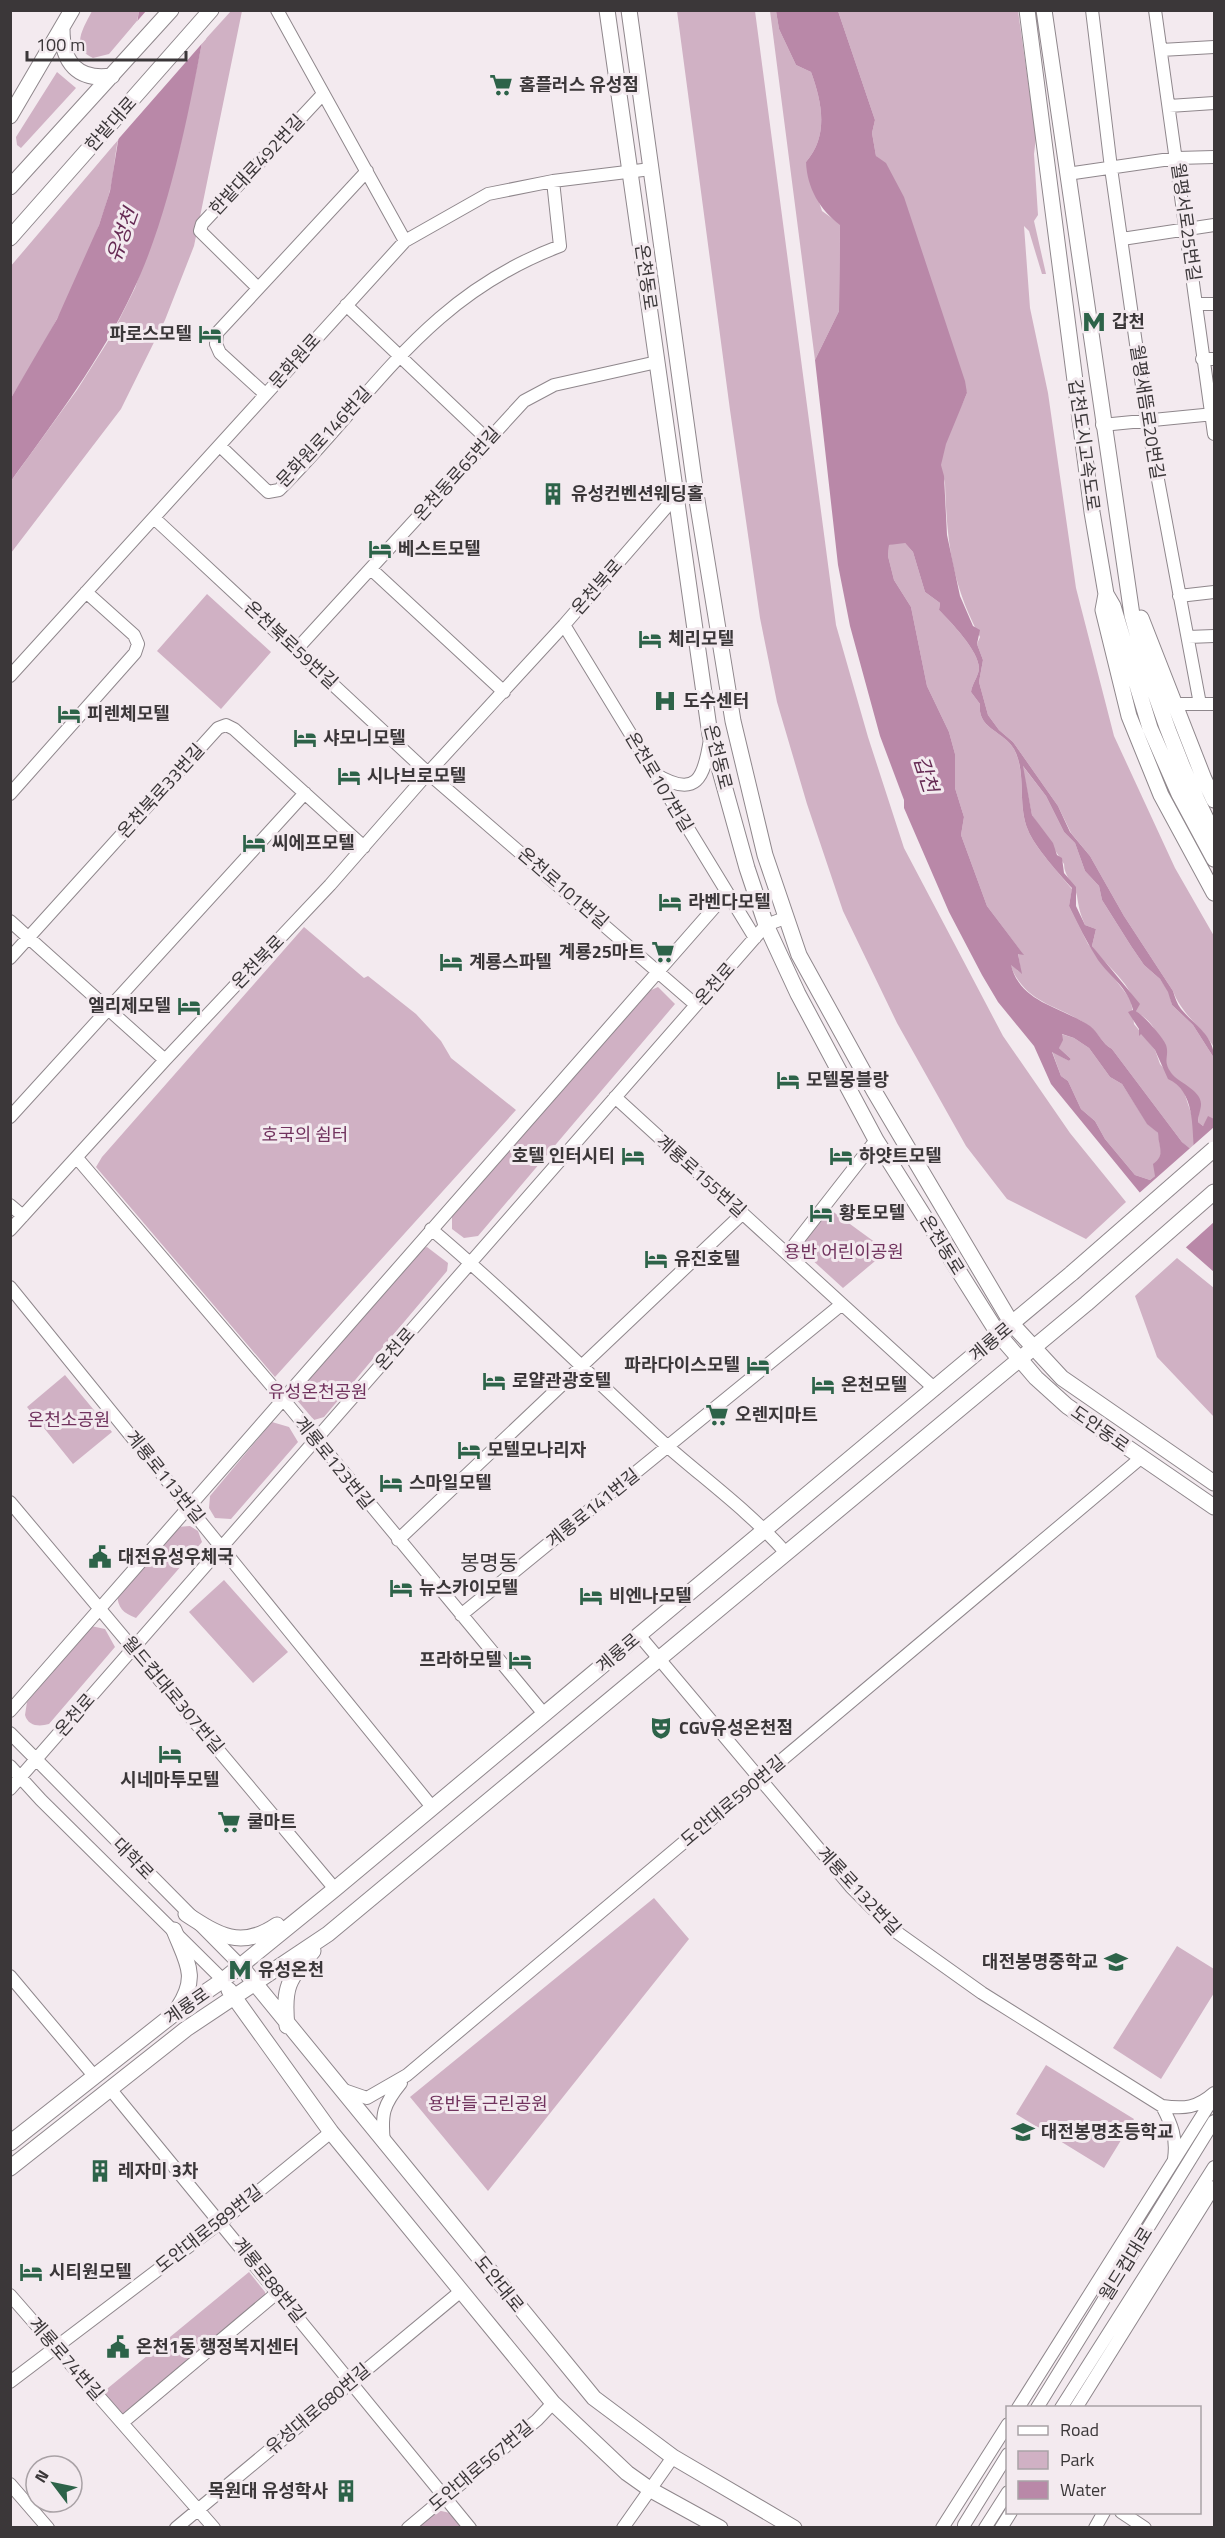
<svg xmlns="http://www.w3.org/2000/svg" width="1225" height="2538" font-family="'Titillium Web','Noto Sans KR',sans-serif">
<rect width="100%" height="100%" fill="#f3eaef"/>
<!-- green -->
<path fill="#d0b1c4" d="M92,11H139L137,21L109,54L93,58C70,47 83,29 92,11Z
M231,11H242L194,246L165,320L121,409L11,553V481L77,390L110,338L135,288L163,207L180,146L202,43Z
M677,11H755L836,625L868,737L904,848L1003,1036L1070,1133L1126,1202L1086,1239L1007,1199L966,1146L897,1023L843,911L807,804L777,702L760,618L730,410Z
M770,11H776L779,29L796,65L811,72C822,102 829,136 806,162L822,211L840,224L839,311L815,360Z
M838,11H1018L1036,137L1034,154L1038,215L1034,221L1046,274H1042L1029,231L1024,226L1030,308L1048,393L1076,588L1114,736L1175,868L1214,936V1047C1201,1027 1181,1013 1173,991L1124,916L1090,856L1071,833L1058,806L1013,742L999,730L988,715L979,682L983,660L977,644L980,637C952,584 947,544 945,483C944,477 941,472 941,466C941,442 958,415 967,393L876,156L872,133L875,120Z
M57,72L76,88L21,148L17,145L16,137Z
M118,140C114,158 114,177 109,194C88,267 51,334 11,398L10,267Z
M895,543H905L913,552L925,592L940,603L939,610C950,621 980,652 979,669C978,677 972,684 971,692L980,704C977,729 1004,731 1014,749C1027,774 1017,804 1028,830C1035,848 1059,873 1072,889L1069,906L1088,944L1131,1000L1134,1024L1155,1050L1160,1064L1184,1092L1193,1119L1194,1153L1182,1142L1112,1049C1102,1044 1099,1033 1089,1026C1058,1004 1025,1005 1010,964L1021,973L1018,953L1023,954L987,906L961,835L964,817L955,788V754L949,732L927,686L911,607L894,580L888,556L889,545Z
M207,594L271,652L221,709L157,651Z
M1022,765L1046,796L1064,832L1075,843L1085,871L1099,886L1102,900L1131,946L1144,965L1160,979L1169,992L1172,1005L1193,1025L1214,1058V1119L1207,1121L1203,1126L1198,1122C1203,1083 1176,1090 1165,1063C1161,1052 1159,1037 1153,1027C1150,1021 1141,1015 1136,1011C1134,984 1106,967 1092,946L1096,929L1085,925C1080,913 1079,909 1077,896C1075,884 1064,877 1064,864L1032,815Z
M304,927L364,978L368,976L416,1014L441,1041L451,1058L516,1110L275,1377L96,1167L102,1157Z
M658,987L675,1004L478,1236L464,1238L452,1229V1216L649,991Z
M1061,1034L1074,1038L1089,1048L1110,1077L1122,1084L1147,1123L1158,1133L1161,1152L1155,1176L1150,1180L1135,1175L1105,1139L1095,1121L1081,1109L1068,1081L1061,1076L1052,1051L1069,1061L1071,1059L1059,1048Z
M828,1208L887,1251L843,1288L798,1247Z
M427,1247L448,1263L447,1271L324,1417L314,1420L290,1392L419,1250Z
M1177,1258L1214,1288V1417L1157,1357L1135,1296Z
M65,1375L112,1432L73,1464L27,1407Z
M272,1422L289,1427L298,1442L231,1519L215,1518L209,1508L210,1496Z
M190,1526L198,1531L202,1542L136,1618C123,1613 118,1608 117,1594L177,1527Z
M224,1580L288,1652L253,1683L189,1612Z
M91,1626L105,1629L115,1647L49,1724C39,1727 28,1726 25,1715L27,1702Z
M654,1898L689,1939L488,2191L410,2097Z
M1177,1946L1214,1969V1993L1161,2079L1113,2048Z
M1046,2065L1134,2119L1104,2168L1016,2114Z
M249,2272L265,2292V2301L123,2418L102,2393Z
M437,2510L450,2513L462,2528H417Z"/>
<!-- water -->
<path fill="#b988a8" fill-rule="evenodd" d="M139,11H208C191,100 172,209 133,291C101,360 55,420 11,481V398L57,319L99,225L110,191Z
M776,11H838L875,120L872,133L876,156L886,163L904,197L965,381L967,393L946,444L941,465L944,476L947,535L960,596L973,626L980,630L977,644L983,660L979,682L988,715L999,730L1013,742L1058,806L1070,832L1090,856L1124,916L1173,991C1175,997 1177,1004 1181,1009C1194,1025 1214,1035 1214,1058L1193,1025L1172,1005L1168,992L1160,979L1144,965L1131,946L1102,900L1099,886L1085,871L1075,843L1064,832L1046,796L1023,766L1032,815L1053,843L1057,855L1062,858L1064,873L1076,887V906L1085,925L1096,929L1092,946L1140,1004L1136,1011C1144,1016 1163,1037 1166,1045C1170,1057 1161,1061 1173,1075C1180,1083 1202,1091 1201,1105C1201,1108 1198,1117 1198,1122L1203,1126L1208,1116L1214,1119V1171L1211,1177L1214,1188V1272L1181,1243L1051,1084L1034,1046L998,1002L982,975L949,912L904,808V800L880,736L850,626L838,565L815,360L839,311L840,225C820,210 807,188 806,162C829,136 822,102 811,72L796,65L779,29ZM905,543L913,552L925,592L940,603L939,610C950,621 980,652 979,669C978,677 972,684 971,692L980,704C977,729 1004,731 1014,749C1027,773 1017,804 1028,830C1034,846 1060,875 1072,888L1069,906C1078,924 1087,943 1098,960C1110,977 1128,987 1133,1010L1128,1012L1139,1029V1036L1141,1034L1155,1050L1168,1079C1195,1091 1192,1127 1194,1152L1182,1142L1112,1049C1102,1044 1099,1033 1090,1026C1062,1007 1020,1003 1011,965L1022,974L1018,954L1024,955L987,906L961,835L964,817L955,788V754L949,732L927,686L911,607L894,580L888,556L889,545ZM1062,1034L1074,1038L1089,1048L1110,1077L1122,1084L1147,1124L1158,1133C1158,1145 1166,1156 1153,1164L1155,1176L1150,1180L1135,1175L1105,1139L1095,1121L1081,1109L1068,1081L1061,1076L1052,1052L1069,1061L1071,1059L1059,1048L1063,1040Z"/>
<!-- pier -->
<path fill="#f3eaef" d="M211,10L206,39L114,144L133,26L146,11Z
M1214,1127V1222L1184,1249L1137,1195Z"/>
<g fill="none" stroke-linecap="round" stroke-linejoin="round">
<!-- minor casing -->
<g stroke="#8f878c" stroke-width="14">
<path id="minor" d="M277,10L405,241
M1092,10L1111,168L1147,421L1200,704
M1155,10L1214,434
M1161,50L1214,47
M1169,106L1214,103
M1067,174L1177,158L1214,157
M1122,239L1214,225
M258,288L200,231L202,224L323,94
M1198,304H1214
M346,305L488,440
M1202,359H1214
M265,394L220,353L216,344L217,333L367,171
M1102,425L1214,414
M220,446L268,492L279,490C374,395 425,297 560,246L553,181
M154,518L428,773L696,1005
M371,569L504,692
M1179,596L1214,592
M564,625L755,938
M1188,637L1214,636
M296,650L524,401L554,385L657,362
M10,676L405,241L488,194L553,181L651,169
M1176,704H1214
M655,774C697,799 704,778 710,739
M10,794L135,653L138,644L134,635L86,592
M10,921L165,1060
M10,958L218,728L226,725L234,729L364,847
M615,1097L935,1389
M10,1117L305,793
M77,1158L283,1399L544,1714
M10,1205L23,1216
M431,1229C513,1298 588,1374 667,1446C707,1481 751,1513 786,1553
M10,1230L165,1060L330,885L428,773L564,625L676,496L696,494
M787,1254L876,1140
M10,1287L432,1807
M10,1502L335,1889
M398,1540L742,1214
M461,1615L842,1304
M639,1635L851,1887L895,1931L982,1993L1162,2106C1185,2109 1197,2108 1214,2093
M10,1711L727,893
M10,1733L240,1965
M10,1766L41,1800L223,1980
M10,1789L766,925L785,918
M10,1976L95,2077
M111,2090L470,2528
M344,2090L367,2098L407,2075L1142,1457
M1162,2106C1172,2125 1177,2138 1174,2159
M384,2143C381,2114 383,2105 401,2083
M10,2295L214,2528
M10,2382L221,2222L331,2132
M1018,2408L1212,2100
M1037,2408L1214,2121
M1061,2408L1214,2167
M1076,2408L1214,2187
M122,2423L278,2292
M10,2484L48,2528
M1121,2512L1145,2528
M964,2525L1008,2454
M176,2528L461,2291
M408,2528L537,2420L553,2403
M623,2528L673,2457
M942,2528L1008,2424
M985,2528L1008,2492
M1001,2528L1011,2512
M1095,2528L1104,2512"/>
</g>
<!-- major casing -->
<g stroke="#8f878c" stroke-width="17">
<path id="major" d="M607,10L710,735L747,868L766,925L798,994L876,1140L999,1335L1036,1378L1067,1406L1214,1507
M629,10L696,494L733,721L765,855L799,955L874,1091L1012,1324L1062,1378L1214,1483
M1027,10L1092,512L1106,594L1113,606L1150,728L1179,794L1214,859
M1044,10L1132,615C1152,692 1178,764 1214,835
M62,29C62,63 78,81 112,76
M10,116L72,10
M10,187L171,10
M10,238L211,10
M1106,594L1103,610L1129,716L1161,795L1214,893
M1141,618L1204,779L1214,800
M186,1914C218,1935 241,1950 277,1925
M174,1930C187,1963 199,1976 178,2008
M240,1965L594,2398L673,2457L794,2528
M229,1990L331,2132L553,2403L627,2473L651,2490L720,2528
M287,2026C283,1987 288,1980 313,1951
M10,2143L175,2013L223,1980L335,1889L1072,1273
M10,2168L186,2029L328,1934L1086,1304L1214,1192"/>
</g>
<!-- minor -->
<use href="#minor" stroke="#fff" stroke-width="12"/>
<!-- major -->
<use href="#major" stroke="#fff" stroke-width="15"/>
<!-- major-bridge casing -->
<g stroke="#8f878c" stroke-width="17" stroke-linecap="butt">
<path id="major-bridge" d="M1072,1273L1214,1149"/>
</g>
<!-- major-bridge -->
<use href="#major-bridge" stroke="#fff" stroke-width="15"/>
</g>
<!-- icons -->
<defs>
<g id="supermarket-bare" transform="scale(1.8)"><path d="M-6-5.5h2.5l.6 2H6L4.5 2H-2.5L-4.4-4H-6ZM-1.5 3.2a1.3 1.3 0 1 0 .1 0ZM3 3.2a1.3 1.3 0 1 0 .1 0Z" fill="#2d6349" stroke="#f3eaef" stroke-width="2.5" paint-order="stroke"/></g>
<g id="metro-bare" transform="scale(1.8)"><path d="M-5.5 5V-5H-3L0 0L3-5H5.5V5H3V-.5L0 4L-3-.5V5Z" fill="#2d6349" stroke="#f3eaef" stroke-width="2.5" paint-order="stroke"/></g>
<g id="hotel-bare" transform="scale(1.8)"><path d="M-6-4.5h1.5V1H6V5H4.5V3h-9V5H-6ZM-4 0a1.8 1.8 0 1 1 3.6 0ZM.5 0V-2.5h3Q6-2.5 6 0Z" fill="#2d6349" stroke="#f3eaef" stroke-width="2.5" paint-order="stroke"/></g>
<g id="building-bare" transform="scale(1.8)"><path d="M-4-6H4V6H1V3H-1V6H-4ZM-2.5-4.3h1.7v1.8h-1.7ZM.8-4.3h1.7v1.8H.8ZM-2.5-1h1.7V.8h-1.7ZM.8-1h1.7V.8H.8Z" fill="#2d6349" stroke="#f3eaef" stroke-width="2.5" paint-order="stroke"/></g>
<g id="hospital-bare" transform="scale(1.8)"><path d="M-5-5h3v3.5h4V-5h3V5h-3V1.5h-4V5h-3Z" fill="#2d6349" stroke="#f3eaef" stroke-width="2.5" paint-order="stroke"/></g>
<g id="civic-bare" transform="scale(1.8)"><path d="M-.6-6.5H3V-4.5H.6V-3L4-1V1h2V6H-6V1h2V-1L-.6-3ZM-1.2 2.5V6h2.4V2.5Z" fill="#2d6349" stroke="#f3eaef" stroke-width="2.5" paint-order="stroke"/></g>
<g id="theatre-bare" transform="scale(1.8)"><path d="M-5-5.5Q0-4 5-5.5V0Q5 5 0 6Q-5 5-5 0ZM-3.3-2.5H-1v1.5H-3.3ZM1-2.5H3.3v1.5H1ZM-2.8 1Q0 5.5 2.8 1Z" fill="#2d6349" stroke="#f3eaef" stroke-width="2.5" paint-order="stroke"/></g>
<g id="school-bare" transform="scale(1.8)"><path d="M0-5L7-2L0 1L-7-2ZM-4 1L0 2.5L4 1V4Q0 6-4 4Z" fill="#2d6349" stroke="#f3eaef" stroke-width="2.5" paint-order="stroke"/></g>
</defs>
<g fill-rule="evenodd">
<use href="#supermarket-bare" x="501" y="85"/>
<use href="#metro-bare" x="1094" y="322"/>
<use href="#hotel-bare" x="210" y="334"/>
<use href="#building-bare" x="553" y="494"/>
<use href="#hotel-bare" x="380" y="549"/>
<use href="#hotel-bare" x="650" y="639"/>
<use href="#hospital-bare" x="665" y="701"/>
<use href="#hotel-bare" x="69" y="714"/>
<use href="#hotel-bare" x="305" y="738"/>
<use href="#hotel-bare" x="349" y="776"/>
<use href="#hotel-bare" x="254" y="843"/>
<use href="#hotel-bare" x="670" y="902"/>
<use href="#supermarket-bare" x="663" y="952"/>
<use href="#hotel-bare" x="451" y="962"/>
<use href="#hotel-bare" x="189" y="1006"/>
<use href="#hotel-bare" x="788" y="1080"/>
<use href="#hotel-bare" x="633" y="1156"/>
<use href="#hotel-bare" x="841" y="1156"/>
<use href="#hotel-bare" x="821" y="1213"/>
<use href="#hotel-bare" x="656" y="1259"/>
<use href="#hotel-bare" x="758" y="1365"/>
<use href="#hotel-bare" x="494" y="1381"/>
<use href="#hotel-bare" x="823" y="1385"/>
<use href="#supermarket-bare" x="717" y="1415"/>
<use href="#hotel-bare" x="469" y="1450"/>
<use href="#hotel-bare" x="391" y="1483"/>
<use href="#civic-bare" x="100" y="1557"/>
<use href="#hotel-bare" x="401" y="1588"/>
<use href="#hotel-bare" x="591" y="1596"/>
<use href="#hotel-bare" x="520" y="1660"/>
<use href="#theatre-bare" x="661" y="1728"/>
<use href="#hotel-bare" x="170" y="1754"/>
<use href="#supermarket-bare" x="229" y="1822"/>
<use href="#school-bare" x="1116" y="1962"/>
<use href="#metro-bare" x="240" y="1970"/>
<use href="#school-bare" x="1023" y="2132"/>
<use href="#building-bare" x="100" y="2171"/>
<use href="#hotel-bare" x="31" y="2272"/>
<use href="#civic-bare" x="118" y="2347"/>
<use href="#building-bare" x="346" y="2491"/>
</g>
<g text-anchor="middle" stroke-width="6" stroke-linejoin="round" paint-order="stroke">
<!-- poi labels -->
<g font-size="18" font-weight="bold" fill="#3b3739" stroke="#f3eaef" text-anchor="start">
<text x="519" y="91">홈플러스 유성점</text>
<text x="1112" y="328">갑천</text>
<text x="192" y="340" text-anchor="end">파로스모텔</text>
<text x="571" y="500">유성컨벤션웨딩홀</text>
<text x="398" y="555">베스트모텔</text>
<text x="668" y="645">체리모텔</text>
<text x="683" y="707">도수센터</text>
<text x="87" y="720">피렌체모텔</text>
<text x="323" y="744">샤모니모텔</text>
<text x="367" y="782">시나브로모텔</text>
<text x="272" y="849">씨에프모텔</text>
<text x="688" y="908">라벤다모텔</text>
<text x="645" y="958" text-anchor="end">계룡25마트</text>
<text x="469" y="968">계룡스파텔</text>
<text x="171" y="1012" text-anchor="end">엘리제모텔</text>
<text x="806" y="1086">모텔몽블랑</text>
<text x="615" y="1162" text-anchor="end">호텔 인터시티</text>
<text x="859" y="1162">하얏트모텔</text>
<text x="839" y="1219">황토모텔</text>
<text x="674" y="1265">유진호텔</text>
<text x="740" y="1371" text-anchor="end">파라다이스모텔</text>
<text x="512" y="1387">로얄관광호텔</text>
<text x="841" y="1391">온천모텔</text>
<text x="735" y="1421">오렌지마트</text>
<text x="487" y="1456">모텔모나리자</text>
<text x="409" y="1489">스마일모텔</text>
<text x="118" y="1563">대전유성우체국</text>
<text x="419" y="1594">뉴스카이모텔</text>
<text x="609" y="1602">비엔나모텔</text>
<text x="502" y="1666" text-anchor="end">프라하모텔</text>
<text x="679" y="1734">CGV유성온천점</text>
<text x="170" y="1786" text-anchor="middle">시네마투모텔</text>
<text x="247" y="1828">쿨마트</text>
<text x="1098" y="1968" text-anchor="end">대전봉명중학교</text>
<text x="258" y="1976">유성온천</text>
<text x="1041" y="2138">대전봉명초등학교</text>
<text x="118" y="2177">레자미 3차</text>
<text x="49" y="2278">시티원모텔</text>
<text x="136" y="2353">온천1동 행정복지센터</text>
<text x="328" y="2497" text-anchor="end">목원대 유성학사</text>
</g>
<!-- street labels -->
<g font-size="18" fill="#3b3739" stroke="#f3eaef">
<text transform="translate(111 124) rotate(-48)" y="6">한밭대로</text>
<text transform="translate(257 165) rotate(-47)" y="6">한밭대로492번길</text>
<text transform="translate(1186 222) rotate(82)" y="6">월평서로25번길</text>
<text transform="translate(646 277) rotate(82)" y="6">온천동로</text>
<text transform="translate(295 361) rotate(-48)" y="6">문화원로</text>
<text transform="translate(1147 412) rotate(81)" y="6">월평새뜸로20번길</text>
<text transform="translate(324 437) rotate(-47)" y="6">문화원로146번길</text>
<text transform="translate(1084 445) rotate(82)" y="6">갑천도시고속도로</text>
<text transform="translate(457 474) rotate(-48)" y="6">온천동로65번길</text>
<text transform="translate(597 587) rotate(-49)" y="6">온천북로</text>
<text transform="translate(291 645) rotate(43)" y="6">온천북로59번길</text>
<text transform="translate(718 757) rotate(76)" y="6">온천동로</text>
<text transform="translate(659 782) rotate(59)" y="6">온천로107번길</text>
<text transform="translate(161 791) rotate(-48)" y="6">온천북로33번길</text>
<text transform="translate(563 888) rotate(41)" y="6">온천로101번길</text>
<text transform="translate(258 962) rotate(-46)" y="6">온천북로</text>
<text transform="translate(715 984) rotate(-49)" y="6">온천로</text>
<text transform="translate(701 1176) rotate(42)" y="6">계룡로155번길</text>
<text transform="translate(942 1245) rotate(58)" y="6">온천동로</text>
<text transform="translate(991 1342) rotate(-40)" y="6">계룡로</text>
<text transform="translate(395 1349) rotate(-49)" y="6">온천로</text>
<text transform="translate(1100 1429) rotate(35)" y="6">도안동로</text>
<text transform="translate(334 1463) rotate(51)" y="6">계룡로123번길</text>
<text transform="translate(165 1477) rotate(51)" y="6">계룡로113번길</text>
<text transform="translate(593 1508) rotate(-39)" y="6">계룡로141번길</text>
<text transform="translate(618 1653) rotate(-40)" y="6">계룡로</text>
<text transform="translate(173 1695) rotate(50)" y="6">월드컵대로307번길</text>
<text transform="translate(75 1715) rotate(-49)" y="6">온천로</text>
<text transform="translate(733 1801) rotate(-40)" y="6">도안대로590번길</text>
<text transform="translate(133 1859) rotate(46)" y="6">대학로</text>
<text transform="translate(859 1891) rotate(47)" y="6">계룡로132번길</text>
<text transform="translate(187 2006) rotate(-35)" y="6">계룡로</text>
<text transform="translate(209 2229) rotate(-38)" y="6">도안대로589번길</text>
<text transform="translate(1126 2264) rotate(-58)" y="6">월드컵대로</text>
<text transform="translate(269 2280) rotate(51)" y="6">계룡로88번길</text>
<text transform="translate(499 2284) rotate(51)" y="6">도안대로</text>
<text transform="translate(66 2359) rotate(49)" y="6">계룡로74번길</text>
<text transform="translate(318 2409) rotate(-40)" y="6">유성대로680번길</text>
<text transform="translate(481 2466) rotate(-40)" y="6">도안대로567번길</text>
</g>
<!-- park labels -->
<g font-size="18" fill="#71335e" stroke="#f3eaef">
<text x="305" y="1141">호국의 쉼터</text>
<text x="844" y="1258">용반 어린이공원</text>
<text x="318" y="1398">유성온천공원</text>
<text x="69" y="1426">온천소공원</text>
<text x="488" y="2110">용반들 근린공원</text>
</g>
<!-- water labels -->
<g font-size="20" font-style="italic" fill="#652953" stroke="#f3eaef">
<text transform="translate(122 235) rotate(-70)" y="7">유성천</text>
<text transform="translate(926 774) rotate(72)" y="7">갑천</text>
</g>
<!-- quarter labels -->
<g font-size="21" fill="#3b3739" stroke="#f3eaef">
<text x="489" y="1570">봉명동</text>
</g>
</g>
<!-- border -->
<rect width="1225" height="2538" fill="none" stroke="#3b3739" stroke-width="24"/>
<!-- legend -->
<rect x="1006" y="2406" width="195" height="108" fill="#f3eaef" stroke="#a9a2a6" stroke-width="1.5"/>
<rect x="1018" y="2426" width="30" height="9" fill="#ffffff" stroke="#a9a2a6" stroke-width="1.5"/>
<text x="1060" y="2436" font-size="18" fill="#3b3739">Road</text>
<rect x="1018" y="2451" width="30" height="18" fill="#d0b1c4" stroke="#a9a2a6" stroke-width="1.5"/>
<text x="1060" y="2466" font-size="18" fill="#3b3739">Park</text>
<rect x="1018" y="2481" width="30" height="18" fill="#b988a8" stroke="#a9a2a6" stroke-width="1.5"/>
<text x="1060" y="2496" font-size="18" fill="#3b3739">Water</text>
<!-- north arrow -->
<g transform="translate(54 2484) rotate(302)"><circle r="28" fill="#f3eaef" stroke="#a9a2a6" stroke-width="1.5"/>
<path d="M0-4.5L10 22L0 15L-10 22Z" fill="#2d6349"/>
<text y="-9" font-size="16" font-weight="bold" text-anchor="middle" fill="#3b3739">N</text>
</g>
<!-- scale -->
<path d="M27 51v9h159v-9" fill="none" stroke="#3b3739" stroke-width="3"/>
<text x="36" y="51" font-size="18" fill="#3b3739" stroke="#f3eaef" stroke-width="4.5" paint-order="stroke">100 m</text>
</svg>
